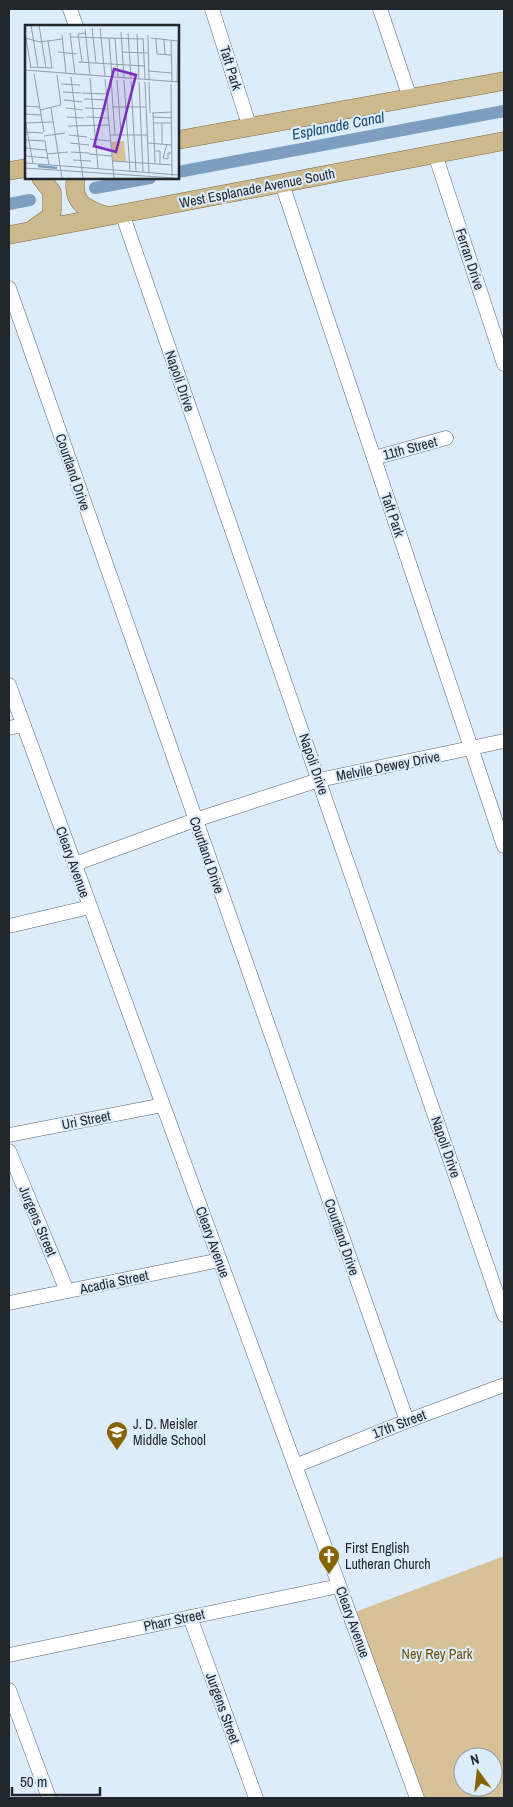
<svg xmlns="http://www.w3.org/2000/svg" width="513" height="1807" font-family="'Archivo Narrow',sans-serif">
<rect width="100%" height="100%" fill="#ddecfb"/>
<!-- green -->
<path fill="#d6c198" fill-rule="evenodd" d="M504,1556V1798H417L350,1614ZM463,1757H493V1787H463Z"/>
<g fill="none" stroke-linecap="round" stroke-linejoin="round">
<!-- canal -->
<path stroke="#7d9ebf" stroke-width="12" d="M178,172L504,111
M95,188L150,178
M9,204L30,200"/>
<!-- minor casing -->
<g stroke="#576470" stroke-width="15">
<path id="minor" d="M70,9L76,26
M212,9L250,128
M380,9L410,98
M435,154L504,364
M282,184L504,846
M122,213L504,1315
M9,288L407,1421
M374,458L446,438
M9,685L417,1798
M9,728L23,725
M75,864L195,820L319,780L504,741
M9,926L90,907
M9,1135L163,1105
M9,1151L67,1291
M9,1303L220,1260
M295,1466L407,1421L504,1385
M190,1617L256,1798
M9,1655L339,1586
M9,1690L49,1798"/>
</g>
<!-- major casing -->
<g stroke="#7c683b" stroke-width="19">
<path id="major" d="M178,140L504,81
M9,171L26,168
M76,178C71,203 86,209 107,216
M33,229L50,217L52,211V192L41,178
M9,235L504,141"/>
</g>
<!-- minor -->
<use href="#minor" stroke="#fff" stroke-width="14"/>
<!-- major -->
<use href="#major" stroke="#cdb98e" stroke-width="18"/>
</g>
<!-- icons -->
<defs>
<g id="school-pin" transform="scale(1.125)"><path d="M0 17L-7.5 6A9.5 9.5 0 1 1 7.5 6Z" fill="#876400" stroke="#ddecfb"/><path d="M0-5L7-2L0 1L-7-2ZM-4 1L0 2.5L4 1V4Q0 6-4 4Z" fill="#fff"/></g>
<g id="church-pin" transform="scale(1.125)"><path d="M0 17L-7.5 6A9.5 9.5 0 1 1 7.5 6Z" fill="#876400" stroke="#ddecfb"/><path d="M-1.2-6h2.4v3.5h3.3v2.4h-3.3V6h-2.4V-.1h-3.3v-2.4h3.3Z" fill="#fff"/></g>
</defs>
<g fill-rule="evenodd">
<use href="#school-pin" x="117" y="1432"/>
<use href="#church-pin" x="329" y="1556"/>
</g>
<g text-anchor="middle" stroke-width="4" stroke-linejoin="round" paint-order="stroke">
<!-- street labels -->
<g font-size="14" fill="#22272d" stroke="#ddecfb">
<text transform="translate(231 68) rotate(73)" y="5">Taft Park</text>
<text transform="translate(257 188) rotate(-11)" y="5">West Esplanade Avenue South</text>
<text transform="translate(470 259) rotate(72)" y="5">Ferran Drive</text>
<text transform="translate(180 381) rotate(71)" y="5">Napoli Drive</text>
<text transform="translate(410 448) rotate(-15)" y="5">11th Street</text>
<text transform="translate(73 472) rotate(71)" y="5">Courtland Drive</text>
<text transform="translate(393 515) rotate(71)" y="5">Taft Park</text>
<text transform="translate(314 764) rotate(71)" y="5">Napoli Drive</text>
<text transform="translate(388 766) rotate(-11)" y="5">Melvile Dewey Drive</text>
<text transform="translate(207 855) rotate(71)" y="5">Courtland Drive</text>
<text transform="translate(73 862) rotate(70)" y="5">Cleary Avenue</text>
<text transform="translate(86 1120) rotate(-11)" y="5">Uri Street</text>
<text transform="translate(446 1147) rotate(71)" y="5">Napoli Drive</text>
<text transform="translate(38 1221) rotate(67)" y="5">Jurgens Street</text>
<text transform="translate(342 1237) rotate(71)" y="5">Courtland Drive</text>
<text transform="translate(213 1242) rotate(70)" y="5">Cleary Avenue</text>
<text transform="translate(114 1282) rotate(-12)" y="5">Acadia Street</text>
<text transform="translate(399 1424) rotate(-21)" y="5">17th Street</text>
<text transform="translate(174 1620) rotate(-12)" y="5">Pharr Street</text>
<text transform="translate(353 1622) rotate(70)" y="5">Cleary Avenue</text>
<text transform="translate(223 1708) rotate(70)" y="5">Jurgens Street</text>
</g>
<!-- poi labels -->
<g font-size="14" fill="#22272d" stroke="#ddecfb" text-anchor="start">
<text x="133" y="1429">J. D. Meisler<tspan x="133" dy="16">Middle School</tspan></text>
<text x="345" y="1553">First English<tspan x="345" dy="16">Lutheran Church</tspan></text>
</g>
<!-- park labels -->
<g font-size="14" fill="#6b4f02" stroke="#ddecfb">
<text x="437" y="1659">Ney Rey Park</text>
</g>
<!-- water labels -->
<g font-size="15" font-style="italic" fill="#194c78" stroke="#ddecfb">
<text transform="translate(338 126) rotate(-11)" y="5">Esplanade Canal</text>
</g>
</g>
<!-- overview -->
<g transform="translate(25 25)">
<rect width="154" height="154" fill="#ddecfb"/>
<path d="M99,116L101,136H88L86,117Z" fill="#d6c198"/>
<path fill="none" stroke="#7d9ebf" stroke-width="2.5" d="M13,141L32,143"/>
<path fill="none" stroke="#929da9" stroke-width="1" d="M6,0L13,42M14,0L21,43M67,3L71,38M75,3L80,51M60,4L65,50M96,7L99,53M0,8L6,43M45,8L50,49M103,8L106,53M112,9L114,54M37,10L41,48M123,10L124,55M46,12L118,14M0,13L15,17L37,14M84,13L87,52M90,13L93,52M118,13L120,54M126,13L153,16M131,14L132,29L146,30M139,14L140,29M146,15L147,56M33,27L52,29M97,27L123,28M53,37L119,41M57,37L53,9L61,8M5,42L27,43L23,16M0,45L154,57M124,46L147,48M9,49L19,107M46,52L58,153M65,53L73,143M80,54L89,153M86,54L90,109M92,55L96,109M99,55L105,146M106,56L111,147M114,57L118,147M120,57L124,148M124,57L125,88M152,57L153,16M36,59L55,60M146,59L147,151M38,67L56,68M57,68L82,69M59,74L82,75M39,75L57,77M0,81L15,82M87,82H121M26,83L37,153M41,83L58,85M60,83L83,84M15,85L36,80L32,50M127,88L147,87M128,88L130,138M0,89L16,90M42,92L59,93M61,92L84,93M128,92L147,93M0,94L8,138M0,98L28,97M129,98H147M137,98V119M43,101L84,100M0,107L18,108M44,110L62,112M85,110H122M19,111L40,108M65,114L86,116M0,115L20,116L24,140M45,118L64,120M123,118L147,120M142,119L138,133L143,134V128H147M0,123L21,125M130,126H135V139M46,127L64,128M22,129L43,127M64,129L87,131M0,131L23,133M48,135L66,136M88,136L147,140M0,138L154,150M0,143L149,153"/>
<path fill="#7b2cbf" fill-opacity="0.15" stroke="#7b2cbf" stroke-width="2.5" d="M89,44L111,50L91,127L69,121Z"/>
<rect width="154" height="154" fill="none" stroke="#22272d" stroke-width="2.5"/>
</g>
<!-- border -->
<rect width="513" height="1807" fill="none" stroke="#22272d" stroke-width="20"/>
<!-- north arrow -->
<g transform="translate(478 1772) rotate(345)"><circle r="24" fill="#ddecfb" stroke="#929da9"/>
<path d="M0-4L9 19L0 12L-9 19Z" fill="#876400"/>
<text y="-8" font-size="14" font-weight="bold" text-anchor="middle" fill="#22272d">N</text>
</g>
<!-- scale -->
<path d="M12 1787v8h88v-8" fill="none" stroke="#22272d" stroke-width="2.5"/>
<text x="20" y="1787" font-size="15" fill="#22272d" stroke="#ddecfb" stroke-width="4" paint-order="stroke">50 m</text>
</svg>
